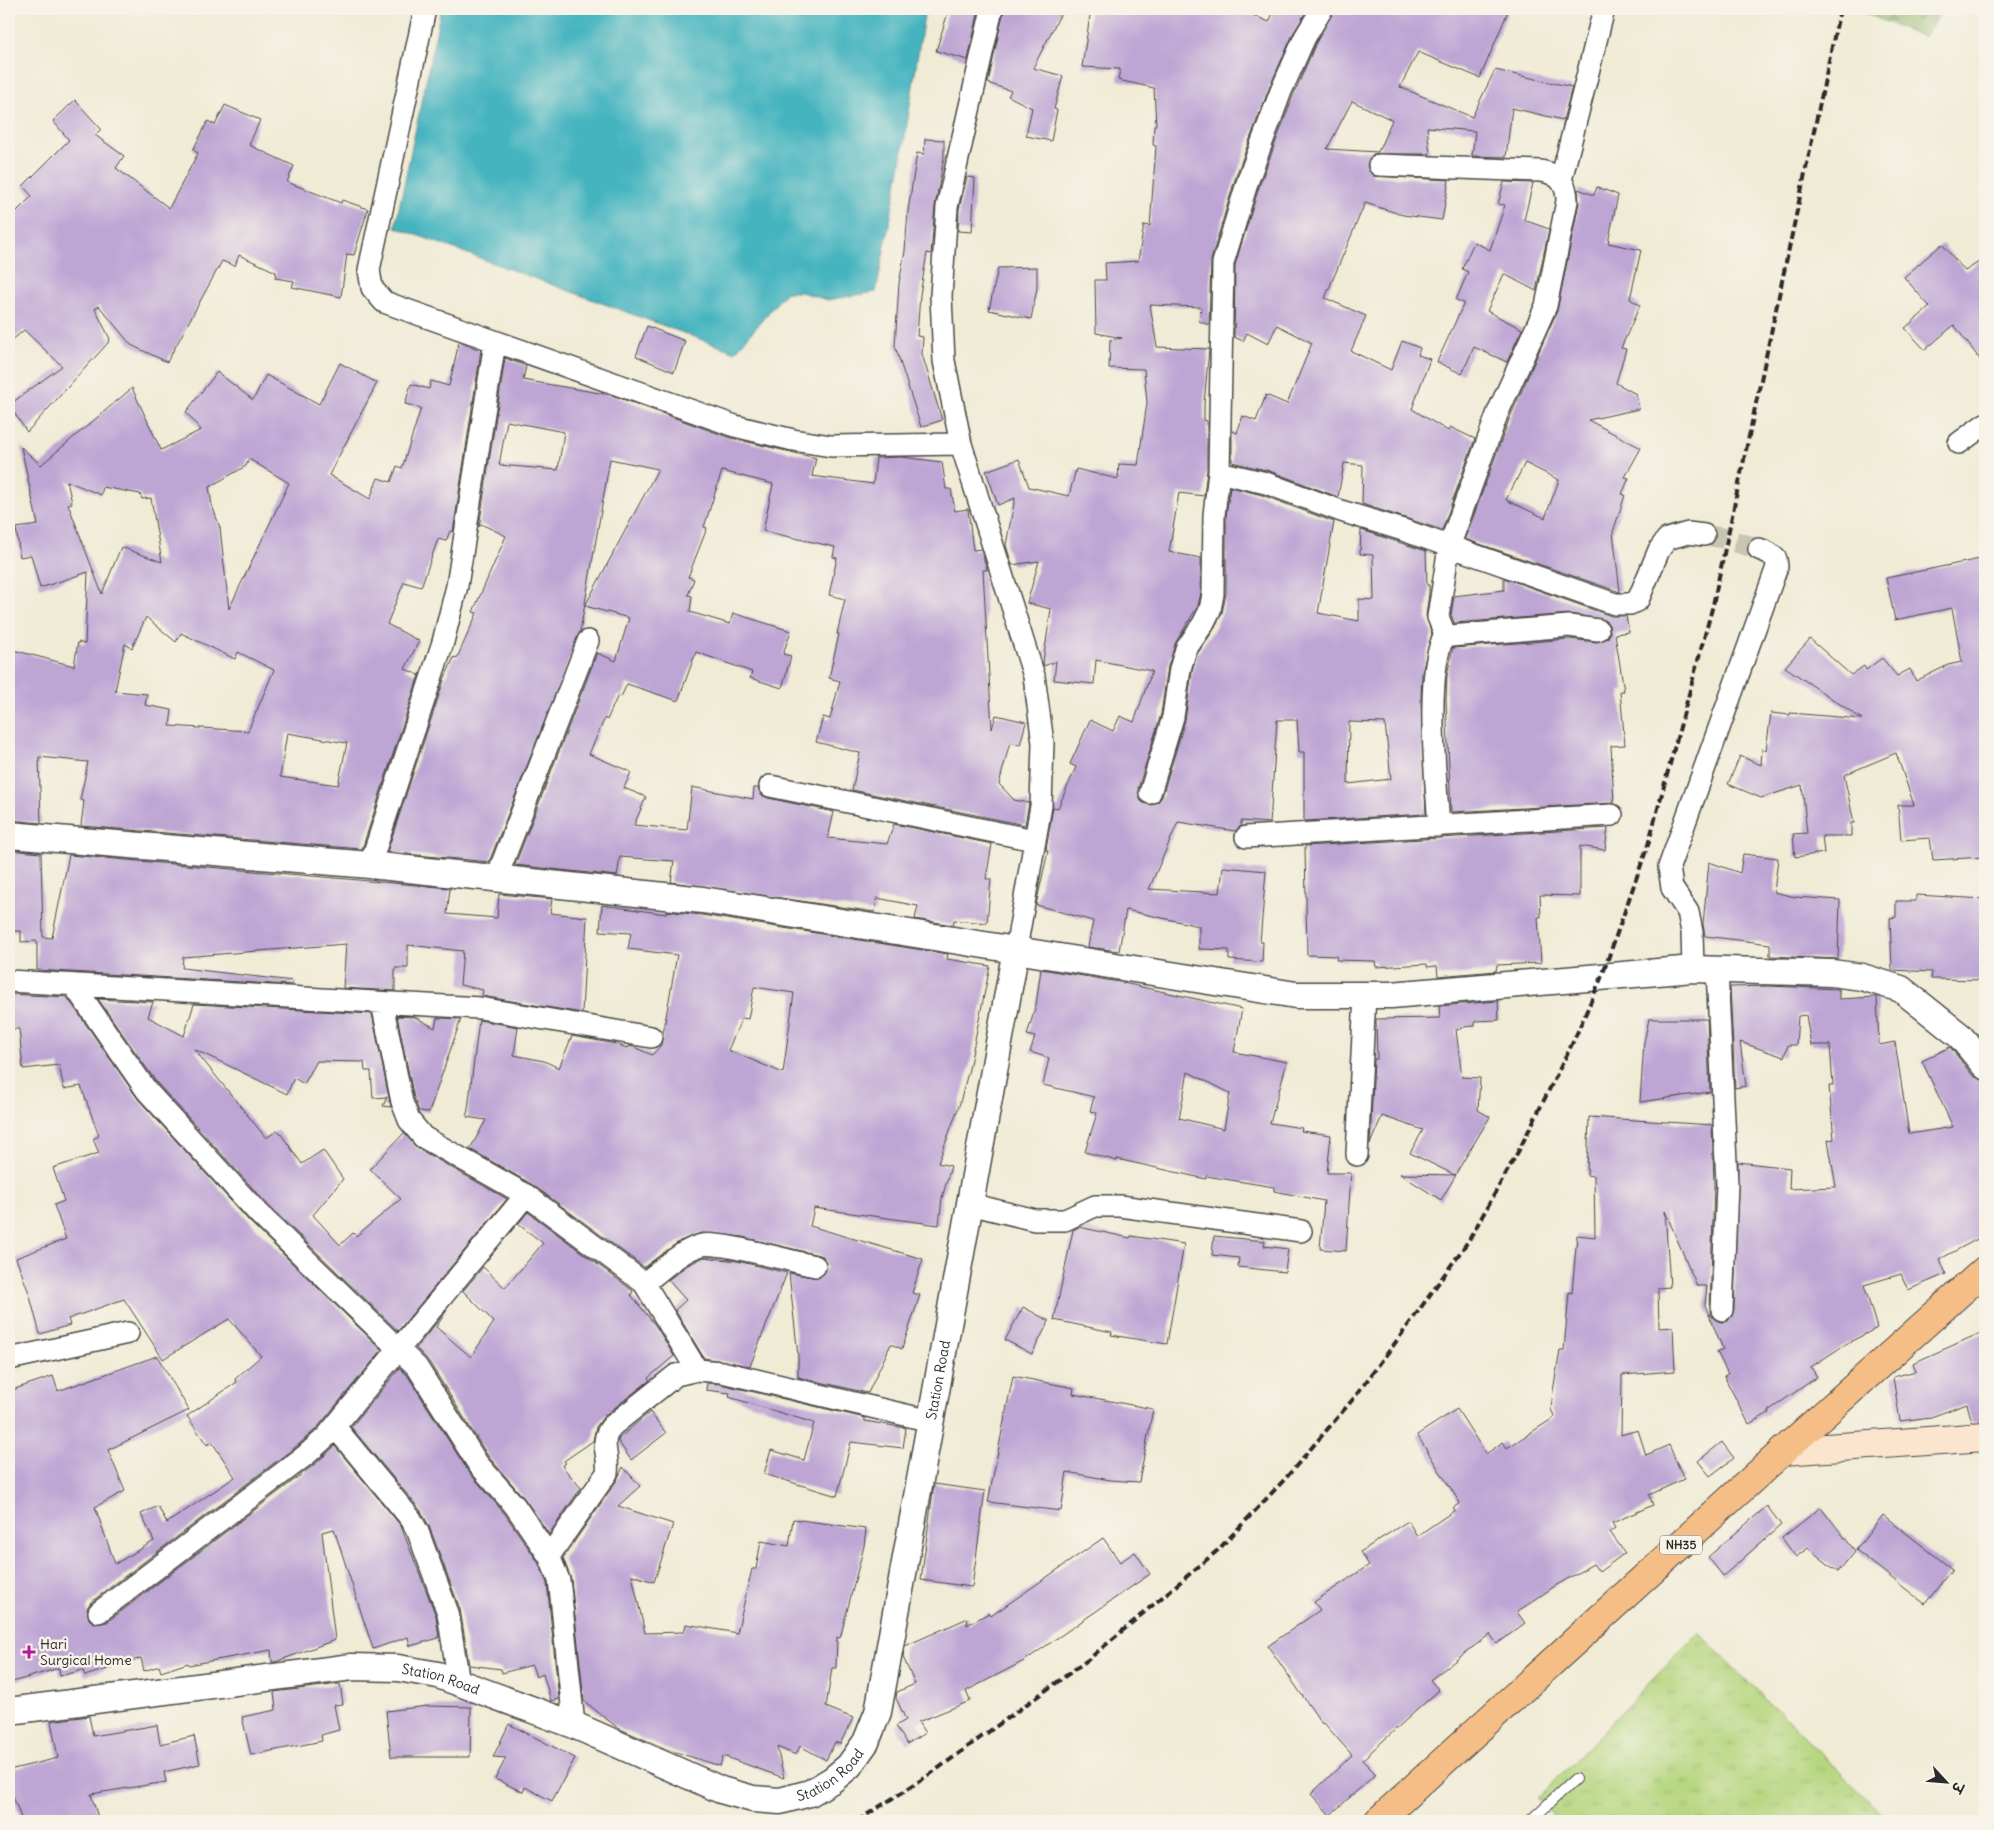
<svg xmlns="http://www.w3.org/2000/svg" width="1994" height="1830" font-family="Delius,'Playpen Sans Deva',sans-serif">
<defs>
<pattern id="forest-firs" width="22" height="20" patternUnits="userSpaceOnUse" patternTransform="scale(1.25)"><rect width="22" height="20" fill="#90b76d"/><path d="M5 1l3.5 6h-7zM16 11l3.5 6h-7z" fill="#76955a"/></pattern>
<pattern id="park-tufts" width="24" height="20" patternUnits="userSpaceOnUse" patternTransform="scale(1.25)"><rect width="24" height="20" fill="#b5d67e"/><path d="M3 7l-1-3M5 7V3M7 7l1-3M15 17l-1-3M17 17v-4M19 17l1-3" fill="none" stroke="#9cb86d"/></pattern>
</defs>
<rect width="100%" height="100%" fill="#f7f3e8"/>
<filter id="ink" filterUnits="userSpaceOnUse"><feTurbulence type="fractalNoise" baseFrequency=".02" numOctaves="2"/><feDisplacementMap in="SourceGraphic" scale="10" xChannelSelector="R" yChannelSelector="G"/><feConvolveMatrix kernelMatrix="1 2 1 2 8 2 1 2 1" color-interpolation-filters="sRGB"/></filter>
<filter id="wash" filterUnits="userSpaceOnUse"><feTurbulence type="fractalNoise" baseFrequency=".0096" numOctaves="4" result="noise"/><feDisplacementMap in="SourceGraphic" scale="20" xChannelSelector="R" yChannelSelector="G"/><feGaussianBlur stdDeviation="1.12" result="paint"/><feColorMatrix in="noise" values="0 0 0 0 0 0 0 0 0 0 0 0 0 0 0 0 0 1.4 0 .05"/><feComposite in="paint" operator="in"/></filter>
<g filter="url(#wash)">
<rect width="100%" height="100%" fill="#f0ebd5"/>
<!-- forest -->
<path fill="url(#forest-firs)" stroke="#5e714c" d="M1854,9H1943L1924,37Z"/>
<!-- park -->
<path fill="url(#park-tufts)" stroke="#708054" d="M1698,1633L1891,1821H1560L1537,1799Z"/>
<!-- water -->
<path fill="#45b4bf" stroke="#387075" d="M441,9H925L900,169L876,292L827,300L801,292H786L735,352L395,227Z"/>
<g id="blocks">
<!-- building -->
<path fill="#bda5d4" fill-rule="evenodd" d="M949,9H979L968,60L936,51Z
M1004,9H1063L1033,68L1063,76L1054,109L1057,110L1051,141L1026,136L1032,108L1008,96L1011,91L988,83Z
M1091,9H1220L1238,13L1239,9L1269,22L1275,9H1308L1294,32L1270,86L1236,176L1211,260L1209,325L1199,321L1201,307L1150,305L1157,347L1209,349L1204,404V420L1207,421V471L1204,496L1179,493L1169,552L1201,558V593L1198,606L1176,642L1168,666L1161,714L1138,789L1141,801L1152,805L1158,802L1162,797L1185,720L1192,672L1197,654L1213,631L1222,613L1226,594V516L1230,487L1262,495L1334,522L1318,613L1359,621V599L1374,600L1373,555L1360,554L1361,530L1426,551L1427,585H1429V593L1426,616L1432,634L1422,672L1421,699L1426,814L1304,821V752H1299L1297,720H1277L1270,823L1241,821V826L1235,831L1178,822L1149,889L1220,893L1223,867L1266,871L1260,942H1263L1262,962L1229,960V950L1199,949V926L1126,910L1119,951L1088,947L1093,921L1036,905L1048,851L1046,850L1053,807L1058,808L1076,767L1070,764L1090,720L1113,731L1120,716L1134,722L1152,671L1096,660L1094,684L1054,680L1056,661L1044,666L1043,662L1051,609L1027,603L1039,561L1012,565L1006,545L1015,498L998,505L986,471L1019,459L1029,487L1069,496L1076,469L1118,479L1119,464L1138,465L1147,403L1144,369L1109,368L1110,340L1122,338L1096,333L1095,280H1106L1105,263L1138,261L1144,225L1150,226L1156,146L1153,145L1154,125H1156L1154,88L1118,80L1120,69L1082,67ZM1349,722L1385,723L1391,779L1348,784Z
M1334,9H1509L1480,78L1418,52L1400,87L1472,117L1495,70L1572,87L1563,120L1512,108L1506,157L1472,156L1475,131L1427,127L1430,154H1373L1367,165L1373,176L1449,180L1442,220L1403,215L1365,203L1325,298L1366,316L1351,351L1391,370L1402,341L1420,348L1418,355L1430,359L1412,409L1448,431L1450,427L1475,439L1442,530L1362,504L1363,465L1344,463L1338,497L1270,471L1232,462V431L1237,433L1243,416L1256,421L1266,395L1287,404L1312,343L1277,325L1268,344L1247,333L1243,341L1234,337L1235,265L1260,184L1293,96L1316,43ZM1352,101L1392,120L1378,152L1327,149Z
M75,100L101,129L95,135L124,156L116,168L169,208L198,153L193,150L208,121L215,125L225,105L260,120L249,145L294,166L287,182L341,203L342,200L368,209L354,255L347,254L341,297L292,287L294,281L275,278L276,272L239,255L235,266L222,261L167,362L131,345L99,306L95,309L110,339L107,344L27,432L9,405L62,366L24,330L9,343V219L32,196L23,186L69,140L53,121Z
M925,139L944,140V157L935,206L931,254L927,253L920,295L917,336L923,337L922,354L942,420L921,427L895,346L899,283L905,251L908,211L917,153L924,154Z
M967,177L975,178L972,232L958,231L959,209Z
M1504,182L1533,183L1524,220L1549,229L1536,291L1504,274L1487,311L1522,329L1507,362L1474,347L1462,374L1437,362L1464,303L1456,300L1468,272L1462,269L1474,242L1490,250L1505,205L1498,204Z
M1597,187L1618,195L1608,243L1641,250L1630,299L1640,305L1621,348L1626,349L1616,383L1636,394L1639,409L1588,420L1641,448L1625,477L1629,478L1622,494L1625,495L1613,532L1620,592L1465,539L1510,417L1557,311L1579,203L1578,189L1594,195ZM1525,463L1559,480L1545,518L1506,500Z
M1942,244L1965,271L1985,258V366L1954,325L1925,350L1905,328L1930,307L1904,277Z
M1037,267V288L1031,319L989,310L998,268Z
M647,326L685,341L674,372L636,356Z
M459,342L481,350L453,532L450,531L446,541L438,539L421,587L404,582L387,624L419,641L405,669L419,675L362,849L81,826L84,801L80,800L88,762L39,757L41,823L9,820V649L74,666L78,642L85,644L88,572L40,588L31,555L20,557L16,528L38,525L21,447L41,465L132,388L161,450L201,430L186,412L217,372L253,400L266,375L319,404L340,363L377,383L329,475L370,499L378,478L391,482L397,466L402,468L421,408L405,404L411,384L429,389L431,381L449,386ZM249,459L289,483L229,609L220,528L212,505L209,487L246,466ZM67,481L101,495L103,487L140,494L142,499L151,498L162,562L121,547L102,594L68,504L72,503ZM146,617L176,642L181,633L235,659L238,652L274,670L248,731L170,726L172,710L145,705L147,694L115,691L125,644L132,648ZM287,733L347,743L338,785L280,777Z
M505,358L526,366L523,380L611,395L731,438L816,458L812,476L873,484L876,458L901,457L942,462L946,489H951L955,511L968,509L973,550L981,549L987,570H983L992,729L996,715L1026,722L1020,745L1010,742L999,784L1014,800L1029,803L1025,825L852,790L860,753L816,742L823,717L830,719L840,681L829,678L839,634H837L845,599L829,595L837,558L833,557L835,547L763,531L773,484L722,471L704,527L707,528L688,577L694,579L688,595L692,596L690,612L730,624L733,613L791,631L783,654L791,656L782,688L750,678L752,672L696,652L678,701L627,684L621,697L618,695L607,720L605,718L589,754L631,772L624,788L646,797L634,825L687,830L692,787L753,799L754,788H758L761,795L768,798L834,812L828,838L887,844L894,824L992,844L986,879H991L987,923L954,920L953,925L915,919L918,906L877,898L875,912L671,882L674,861L620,857L617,876L515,865L597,653L616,661L629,618L585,606L658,469L610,459L580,632L489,862L387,852L444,680L454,657L457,658L477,613L473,612L506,536L481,524L479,527ZM507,421L564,432L558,470L499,465Z
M1985,558V857L1933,860L1930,838L1901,840L1898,805H1914L1896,753L1844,775L1854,823H1851V836H1822L1824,853L1795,857L1793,834L1807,833L1802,785L1761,798L1728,784L1740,756L1761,765L1762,749L1766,750L1771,713L1790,715V713L1862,719L1785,667L1810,639L1851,675L1864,666L1866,670L1882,658L1897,676L1910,669L1916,681L1948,665L1962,662L1952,608L1895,620L1886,578Z
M1504,578L1611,616H1626L1629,632L1615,634L1624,691H1620L1625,745L1611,746L1614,803L1451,812L1446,700L1447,675L1453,648L1569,639L1597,642L1608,638L1610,632L1609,625L1605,620L1570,614L1454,623L1451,615L1454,596L1504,590Z
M1608,828L1605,850L1580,846V896L1540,895L1541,917H1538L1541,963L1497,965L1496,971L1438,976L1437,966L1427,967V964L1376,967L1375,961L1336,960L1337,956L1307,955L1305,846Z
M9,850L41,853L43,937L52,938L69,855L450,888L447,914L497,918L499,894L552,899L550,913L587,917L582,1013L482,996L483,990L460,985L463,951L408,945V968H395V991L343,988L346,944L183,957L182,968L293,981L292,985L37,970V941L21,942V931H9Z
M1743,854L1778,858L1774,892L1795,897L1840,900L1838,959L1770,956V944L1705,936L1703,924L1709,862L1740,873Z
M1916,895L1985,899V980L1931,979L1932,972L1892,970L1890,918L1896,917V901H1916Z
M602,905L666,914V911L701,915L948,954L947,959L990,966L969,1069L959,1106L938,1163L951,1166L942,1198L939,1225L814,1208L810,1226L923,1259L912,1293L920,1295L902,1349L891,1344L868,1393L798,1377V1356L789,1273L819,1278L827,1268L823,1256L742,1237L701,1233L680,1241L644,1267L533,1185L470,1149L486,1120L467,1117L479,1020L518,1027L514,1055L544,1061L559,1068L572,1036L616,1044L627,1048L628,1046L634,1047L652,1055L661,1045L677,955L628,949L631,933L600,931ZM754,987L794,993L783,1073L728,1050L742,1018L748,1019Z
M1041,969L1119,982L1242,1009L1234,1052L1287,1062L1270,1123L1302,1128L1301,1131L1331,1135L1327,1173H1351L1346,1251L1320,1249L1324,1201L1274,1191V1187L1206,1176V1179L1117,1159V1161L1085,1152L1097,1113L1090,1111L1094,1097L1043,1085L1049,1058L1030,1052L1035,1037L1027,1035L1036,1005ZM1188,1072L1230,1093L1224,1129L1179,1118Z
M1769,986L1839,989V999L1877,997L1879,1045L1895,1042L1909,1134L1953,1127L1922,1061L1950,1047L1973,1076L1985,1081V1235L1940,1259L1946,1274L1908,1290L1901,1274L1864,1285L1877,1328L1846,1344L1811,1367L1817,1377L1768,1411L1769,1413L1749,1424L1724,1376L1728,1374L1717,1352L1723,1349L1705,1305L1707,1286H1697L1665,1211L1670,1287L1658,1288L1659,1328L1673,1327L1675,1371L1622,1375L1621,1435L1638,1430L1646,1455L1669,1445L1684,1479L1649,1495L1653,1505L1612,1523L1615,1528L1610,1532L1625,1553L1599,1572L1593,1564L1555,1586L1517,1612L1525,1623L1497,1644L1490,1634L1430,1680L1439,1690L1362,1760L1376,1774L1330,1815L1311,1794L1352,1755L1324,1723L1322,1724L1268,1646L1320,1610L1314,1602L1369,1565L1360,1552L1408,1521L1417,1536L1455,1510L1453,1508L1460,1503L1417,1435L1457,1409L1486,1454L1503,1442L1507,1448L1555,1417L1551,1410L1553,1391L1560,1350H1564L1569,1292L1572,1293L1577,1235L1595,1237L1594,1176L1587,1175L1589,1117L1712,1125L1714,1184L1710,1310L1711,1316L1721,1322L1728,1321L1734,1310L1738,1162L1790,1168L1789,1189L1836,1187L1828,1140L1834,1139L1829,1086H1833L1830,1045H1811L1806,1015L1798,1016L1796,1045H1788L1784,1057L1740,1042L1746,1086L1735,1088L1730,987Z
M9,994L67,997L138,1099L250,1222L382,1350L317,1428L298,1445L91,1602L87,1608L89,1619L95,1624L107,1622L314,1465L335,1446L401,1526L436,1616L439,1638L410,1646L408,1637L373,1649L334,1529L322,1532L335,1640L275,1662H272L271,1650L189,1665L188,1663L161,1672L159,1666L144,1671L141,1658L85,1676L83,1670L60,1676L59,1668L9,1683V1391L53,1376L58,1391L157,1356L189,1410L108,1450L125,1491L95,1507L115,1564L154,1541L141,1514L158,1506L167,1523L235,1477L212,1442L207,1445L187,1416L237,1382L235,1379L261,1356L229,1319L163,1359L124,1299L68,1319L70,1325L40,1334L29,1293L16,1258L66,1239L54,1205L64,1201L53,1168L99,1153L93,1139L99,1136L81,1086L64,1089L59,1065L23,1069L19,1029H9Z
M98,999L153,1002L148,1017L184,1036L194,1004L372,1014L391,1107L383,1106L387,1097L373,1098L371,1071H365L364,1062L317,1061L304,1084L294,1078L287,1094L194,1049L266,1138L278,1130L302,1164L323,1150L343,1179L313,1215L340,1245L353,1233L356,1236L401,1199L370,1169L404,1133L417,1148L507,1199L398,1331L268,1205L157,1083Z
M1498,1001L1499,1020L1475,1021V1026L1462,1027V1029L1456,1030L1462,1077L1480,1078L1478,1110L1490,1117L1455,1175L1410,1153L1423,1130L1382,1116L1370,1144L1374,1059H1377L1376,1019L1440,1018L1439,1006Z
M397,1016L415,1017L435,1028L437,1018L461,1019L429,1112L419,1111L414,1098Z
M1649,1019H1707L1710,1092L1640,1102L1644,1042Z
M1400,1174L1456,1175L1441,1200Z
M528,1212L633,1291L631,1295L656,1326L674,1356L648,1378L650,1380L604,1416L596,1427L593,1441L564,1461L566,1463L562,1466L581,1488L549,1534L524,1498L488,1456L428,1360L416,1348L447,1310L436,1327L471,1357L494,1322L463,1291L483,1267L505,1288L543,1243L518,1224Z
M1079,1227L1130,1238L1131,1236L1184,1244L1167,1344L1111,1335L1112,1332L1054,1320L1073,1230Z
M1214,1236L1265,1241L1264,1246L1288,1249L1285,1272L1238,1267L1239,1258L1212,1255Z
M704,1257L737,1261L787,1273L750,1366L704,1358L675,1310L686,1300L668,1280L686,1266Z
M1023,1307L1049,1321L1032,1354L1005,1340Z
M1985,1331V1422H1972L1967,1404L1931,1417L1900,1421L1893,1377L1916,1371L1913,1363Z
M400,1368L407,1375L468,1471L505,1514L538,1562L547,1583L559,1699L551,1701L543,1674L536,1677L532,1665L502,1673L501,1669L469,1665L460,1609L429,1526L421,1511L351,1427Z
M1013,1376L1074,1388L1073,1394L1153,1409L1139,1482L1110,1480L1067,1472L1061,1511L988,1502Z
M707,1383L720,1384L865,1418V1421L906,1428L903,1448L851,1442L837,1496L764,1474L771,1450L804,1460L814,1423L729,1397L730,1393L706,1390Z
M650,1412L666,1433L631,1460L618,1441L619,1438Z
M1722,1442L1734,1458L1710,1476L1698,1461Z
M623,1467L640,1486L618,1506L673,1524L654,1582L632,1575L645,1633L684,1632L686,1624L737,1633L752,1569H756L761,1541L789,1546L793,1519L866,1529L864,1546L840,1638L837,1637L836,1668H832L826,1707L853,1718L840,1744L835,1742L826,1760L800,1746L796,1755L777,1747L784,1778L723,1756L720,1766L666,1749L618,1728L584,1701L571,1579L563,1558L617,1480Z
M934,1484L985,1491L972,1587L921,1580Z
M1767,1506L1781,1525L1723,1576L1708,1557Z
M1821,1507L1855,1551L1838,1572L1808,1548L1796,1557L1782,1538Z
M1883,1515L1952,1569L1925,1604L1856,1550Z
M1103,1538L1120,1562L1135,1552L1150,1574L1024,1661L966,1691L970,1701L918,1722L925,1733L907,1744L896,1726L906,1720L896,1698L897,1692L915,1684L903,1657L905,1646L968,1618L967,1625L989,1613L991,1616Z
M340,1684L343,1704L334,1705L339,1730L321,1735L322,1741L251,1755L242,1717L276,1710L274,1692Z
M428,1706L471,1707L470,1757H391L386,1711Z
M89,1716L93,1736L157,1725L160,1744L194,1736L200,1764L164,1772L166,1782L91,1794L99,1821H22L9,1785V1770L58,1758L51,1721Z
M509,1724L575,1758L552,1801L525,1787L523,1792L495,1779L506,1758L493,1757Z"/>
</g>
</g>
<g filter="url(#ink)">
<use href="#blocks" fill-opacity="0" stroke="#494844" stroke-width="1"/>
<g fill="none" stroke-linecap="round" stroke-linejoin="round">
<!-- minor-tunnel -->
<path stroke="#c9c5b3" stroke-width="21" stroke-dasharray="21 11" stroke-linecap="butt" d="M1704,535L1723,538L1759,549"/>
<!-- service casing -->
<g stroke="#494844" stroke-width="12">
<path id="service" d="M1530,1821L1575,1779"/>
</g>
<!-- minor casing -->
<g stroke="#494844" stroke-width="24">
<path id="minor" d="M425,9L369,270L372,288L384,302L735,426L793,440L831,446L961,444
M992,9L947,207L941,296L944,361L961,444L1034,676L1043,743L1041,806L1016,949
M1379,165L1541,171C1559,174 1567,183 1567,201L1546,306L1498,412L1449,547L1438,617L1445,634L1451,636L1569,626L1598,630
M1561,180L1604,9
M1959,443L1985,424
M1219,472L1266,483L1341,511L1403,530L1615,604H1630L1638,600L1659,550L1667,539L1688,533L1704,535
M770,786L1034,840
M1150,793L1173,717L1180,669L1186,649L1203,624L1210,610L1213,594L1214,515L1219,472L1223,263L1248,180L1281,91L1305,37L1322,9
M1439,826C1436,779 1424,673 1445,634
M1246,837L1612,815
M370,865L443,642L457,586L495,342
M496,879L588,641
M1693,969L1692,932L1688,912L1672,888L1669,867L1777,567L1776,559L1769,553L1759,549
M1717,969L1727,1184L1722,1310
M9,981L480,1008L651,1037
M75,987L147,1091L259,1214L417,1367L478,1464L515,1506L549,1556L559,1580L561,1597L574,1725
M382,1003L402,1102L409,1120L423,1137L526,1195L644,1283L697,1370
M1357,1155L1365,995
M970,1204L1035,1220H1065L1095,1206H1120L1301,1231
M644,1283C661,1271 681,1250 702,1245C720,1241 793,1262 815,1266
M9,1359L128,1333
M335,1427L411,1519L418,1532L448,1613L459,1683
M549,1556L607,1473C610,1454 598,1442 612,1426L676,1375L697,1370L722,1372L931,1421
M99,1612L306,1455L326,1437L526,1195"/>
</g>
<!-- tertiary casing -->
<g stroke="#494844" stroke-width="29">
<g id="tertiary">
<path d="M9,835L370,865L703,900L1296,995H1391L1693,969L1832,973L1862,977L1901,989L1960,1036L1985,1066"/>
<path id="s1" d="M9,1711L352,1667L398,1668L438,1675L574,1725L721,1790L753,1799L780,1801L810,1793L832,1780L849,1766L866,1742L878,1712L1016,949"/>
</g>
</g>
<!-- secondary casing -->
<g stroke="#494844" stroke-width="30">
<path id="secondary" d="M1783,1451L1985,1437"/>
</g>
<!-- trunk casing -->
<g stroke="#494844" stroke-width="30">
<path id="trunk" d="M1378,1821L1783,1451L1985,1270"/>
</g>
<!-- service -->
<use href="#service" stroke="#fff" stroke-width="10"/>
<!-- minor -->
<use href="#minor" stroke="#fff" stroke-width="21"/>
<!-- tertiary -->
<use href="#tertiary" stroke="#fff" stroke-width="26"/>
<!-- secondary -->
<use href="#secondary" stroke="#fbe5cf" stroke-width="28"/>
<!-- trunk -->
<use href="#trunk" stroke="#f6be87" stroke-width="28"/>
<!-- rail -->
<path stroke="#2b2b2b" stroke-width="4" stroke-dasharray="8 4" stroke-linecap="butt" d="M857,1821L929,1775L1089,1659L1218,1550L1285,1479L1354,1398L1407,1327L1469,1240L1519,1150L1574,1040L1602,976L1648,845L1713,605L1840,9"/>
</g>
</g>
<!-- markers -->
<path fill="#b5179e" stroke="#f7f3e8" stroke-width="2" d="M26.5 1644.5h5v5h5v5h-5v5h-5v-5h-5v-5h5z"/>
<g text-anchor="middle" stroke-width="5" stroke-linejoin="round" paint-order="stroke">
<!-- shield labels -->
<rect fill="#f7f3e8" stroke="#686764" stroke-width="1" x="1660" y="1535.5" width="42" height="19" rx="4"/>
<g font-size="12" font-weight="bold" fill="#2b2b2b">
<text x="1681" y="1549">NH35</text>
</g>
<!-- street labels -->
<g font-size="14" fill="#2b2b2b" stroke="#f7f3e8">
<text dy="5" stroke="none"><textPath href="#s1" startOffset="1276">Station Road</textPath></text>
<text dy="5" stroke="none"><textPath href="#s1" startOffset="436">Station Road</textPath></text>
<text dy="5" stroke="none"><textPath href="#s1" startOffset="856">Station Road</textPath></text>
</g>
<!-- poi labels -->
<g font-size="14" fill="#2b2b2b" stroke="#f7f3e8" text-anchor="start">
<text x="40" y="1649">Hari<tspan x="40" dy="16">Surgical Home</tspan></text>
</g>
</g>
<!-- margin -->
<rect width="1994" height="1830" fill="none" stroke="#f7f3e8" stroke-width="30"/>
<!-- north arrow -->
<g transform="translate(1946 1782) rotate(116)" stroke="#f7f3e8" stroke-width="4" paint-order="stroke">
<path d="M0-4L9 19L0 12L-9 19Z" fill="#2b2b2b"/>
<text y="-8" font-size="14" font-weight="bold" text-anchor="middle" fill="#2b2b2b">उ</text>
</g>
</svg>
